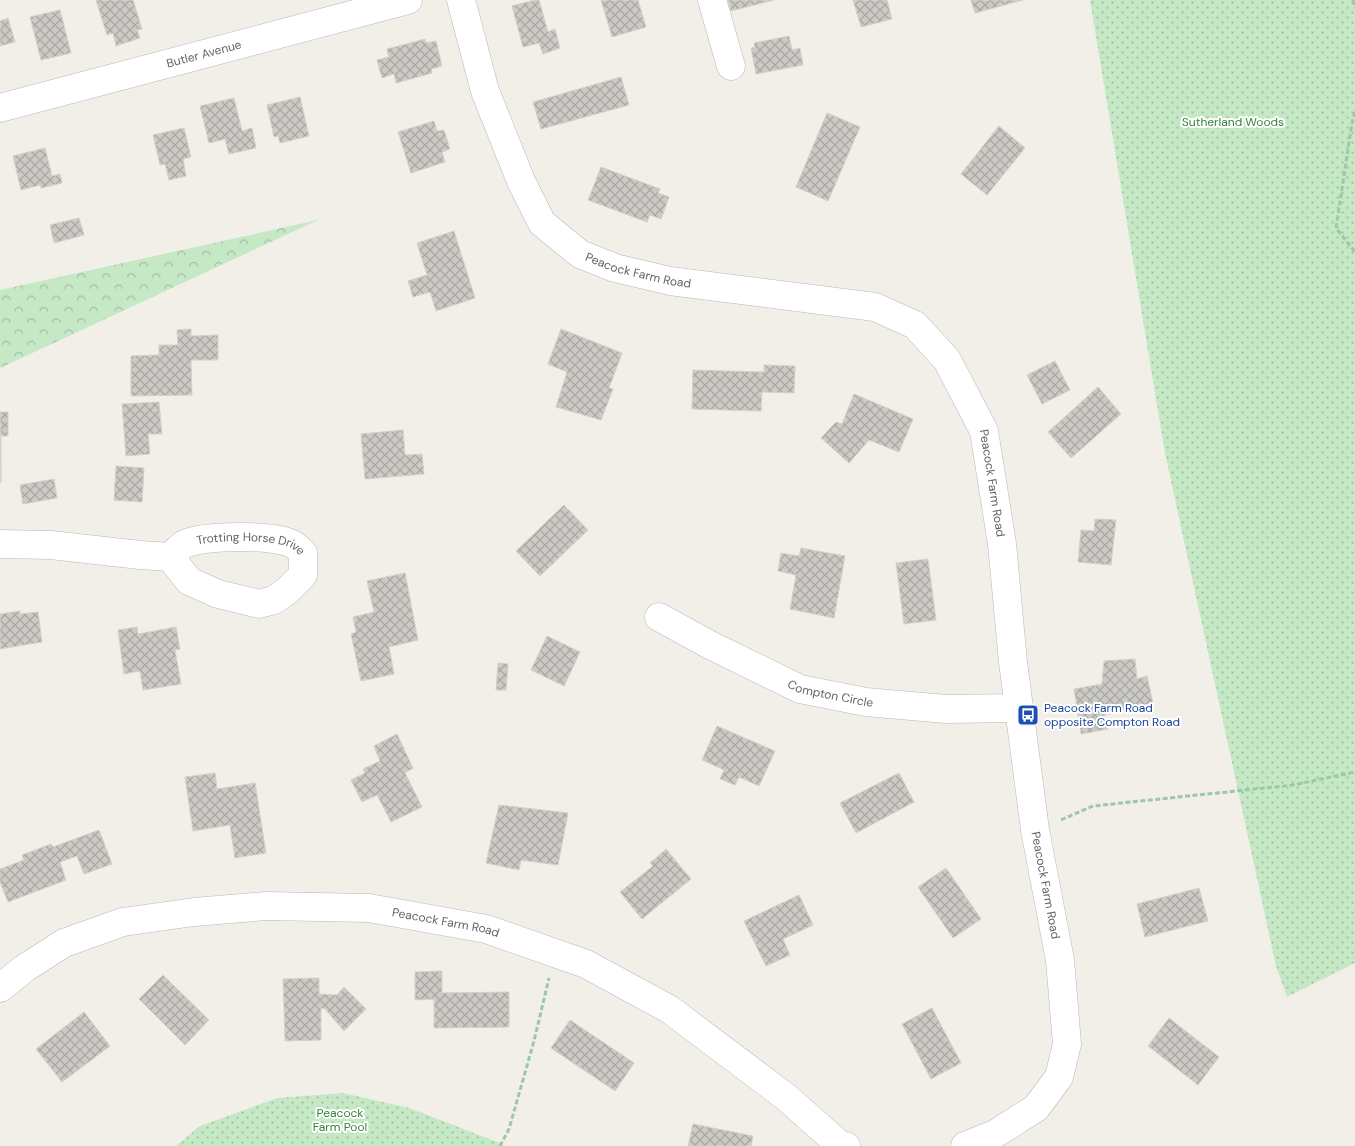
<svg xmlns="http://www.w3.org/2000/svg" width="1355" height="1146" font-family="'DM Sans',sans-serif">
<defs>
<pattern id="forest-crowns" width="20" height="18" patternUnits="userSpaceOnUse" patternTransform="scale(1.25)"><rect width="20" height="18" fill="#c5e8c5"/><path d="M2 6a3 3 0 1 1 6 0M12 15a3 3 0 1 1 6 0" fill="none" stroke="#a3c0a4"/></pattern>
<pattern id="park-dots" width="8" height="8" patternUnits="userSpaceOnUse" patternTransform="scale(1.25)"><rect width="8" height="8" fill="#c5e8c5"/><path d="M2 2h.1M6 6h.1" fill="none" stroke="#a3c0a4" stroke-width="1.8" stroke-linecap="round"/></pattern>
<pattern id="building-cross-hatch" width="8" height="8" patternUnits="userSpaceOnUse" patternTransform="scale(1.25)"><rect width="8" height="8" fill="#cccac5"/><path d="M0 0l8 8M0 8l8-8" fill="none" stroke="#a9a8a4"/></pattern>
</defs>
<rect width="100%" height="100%" fill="#f1efe8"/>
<!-- forest -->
<path fill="url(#forest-crowns)" d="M318,220L0,368V290Z"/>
<!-- park -->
<path fill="url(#park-dots)" d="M1090,0H1355V963L1287,997L1276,966L1165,453Z
M343,1093L409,1108L500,1143L504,1146H176L200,1126L278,1098Z"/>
<!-- building -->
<path fill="url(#building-cross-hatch)" stroke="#d6d1c6" d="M96,0H133L142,29L137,30L140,38L116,46L113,33L107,35Z
M535,0H539L548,32L555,29L560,48L543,54L539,43L523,47L512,6Z
M601,0H638L646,27L612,37Z
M728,0H774L731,11Z
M853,0H887L892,19L861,27Z
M971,0H1023L975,13Z
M60,10L71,53L41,60L30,17Z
M8,18L15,42L0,46V21Z
M789,36L792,50L800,48L803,65L756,74L751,48L755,47L754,43Z
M425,39L426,43L436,41L442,66L431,69L432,73L396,83L394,74L382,78L377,60L389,57L387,49Z
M621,77L629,105L541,129L533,102Z
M300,97L309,136L280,143L278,136L274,137L267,105Z
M234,98L242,131L252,128L256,148L229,154L225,139L209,143L200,106Z
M827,113L860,127L828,201L796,187Z
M434,121L437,131L444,130L450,149L442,152L445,162L411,173L398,132Z
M999,126L1025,148L987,195L961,174Z
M184,128L191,157L183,159L186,176L169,180L165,164L160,165L153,135Z
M45,148L52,176L60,174L62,183L41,188L40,185L21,190L13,156Z
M601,167L660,189L658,193L669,197L661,219L650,215L647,222L588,200Z
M79,218L84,235L54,243L50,225Z
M454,231L475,298L436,311L430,292L413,297L408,281L427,275L417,243Z
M191,329V336L218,335V360H191L192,395L131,396V356L159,355V345H178L177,330Z
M561,329L622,353L609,388L613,389L601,420L556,407L567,372L548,364Z
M1055,361L1070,390L1042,404L1027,375Z
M764,365L795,366L794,393L762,392L761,411L692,409L693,370L764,372Z
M1098,387L1121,414L1071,458L1048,432Z
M854,394L913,419L899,452L869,440L849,463L821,438L836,422L842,424Z
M159,402L162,434H148L150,454L126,456L122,404Z
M0,412H8V436H1V483Z
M403,430L405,455L422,454L424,474L365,479L361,434Z
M116,466L144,468L142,502L114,500Z
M54,479L57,498L23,504L20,485Z
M564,505L588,530L540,576L516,551Z
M1095,519L1116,520L1111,565L1078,562L1081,530L1094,531Z
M801,548L845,556L834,618L790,609L796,575L778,571L781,553L799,556Z
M928,559L936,620L904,624L896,563Z
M405,573L418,640L389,647L394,674L361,681L351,634L356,632L353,617L374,612L367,581Z
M20,611V614L38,612L42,642L0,649V614Z
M137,627L138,634L176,627L180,649L175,650L181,684L143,690L140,671L124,674L118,630Z
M547,636L580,652L564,686L531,670Z
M1135,659L1137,679L1147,676L1153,703L1104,715L1108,729L1081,734L1074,689L1102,684L1104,661Z
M498,663L508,664L506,690H496Z
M717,726L775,751L759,786L739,777L735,785L720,779L724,770L702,760Z
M397,734L413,768L405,773L422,807L391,822L377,795L362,802L351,780L365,773L363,769L380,761L374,746Z
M215,773L217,789L255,783L266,853L235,858L230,825L193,831L185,777Z
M899,773L914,802L856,833L840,803Z
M499,805L568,813L558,865L521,860L519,870L486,863Z
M99,830L112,864L84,874L77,856L60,862L66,880L8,902L0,882V869L24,860L22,855L51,844L53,847Z
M666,849L691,879L642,919L620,892L653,866L650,863Z
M946,868L981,919L953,938L918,887Z
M1199,888L1208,921L1145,937L1137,904Z
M799,895L813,925L783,939L790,955L766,966L744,921Z
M442,971V993L509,992V1027L434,1028V999L415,1000V972Z
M163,975L209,1020L185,1045L139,999Z
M319,978V994L337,995L344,987L366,1009L344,1031L325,1009L321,1008V1040L285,1041L283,979Z
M932,1008L961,1063L931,1079L902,1024Z
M84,1012L110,1046L62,1082L36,1049Z
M1169,1018L1219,1057L1198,1085L1148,1046Z
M570,1020L634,1063L615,1091L551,1048Z
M693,1124L753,1136L751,1146H688Z"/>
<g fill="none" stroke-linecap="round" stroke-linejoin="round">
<!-- minor casing -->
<g stroke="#b5b8bc" stroke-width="29">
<g id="minor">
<path d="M712,0L731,66"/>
<path id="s1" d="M0,108L408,0"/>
<path id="s2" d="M0,544L51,545L140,555L170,557C175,553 180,546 185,544C203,535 277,534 294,545C297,547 300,550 303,553V575L288,590L274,600L259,604L218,594L189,581L170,557"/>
<path id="s3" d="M659,617L710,645L800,689L866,702L946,709L1019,708"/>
</g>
</g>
<!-- tertiary casing -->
<g stroke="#b5b8bc" stroke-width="29">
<g id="tertiary">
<path id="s4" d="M461,0L485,91L521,181L542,223L580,254L615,268L670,281L875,307L915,325L947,360L984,431L1002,544L1013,662L1035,830L1060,960L1067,1044L1059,1077L1036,1108L995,1134L965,1146"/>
<path id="s5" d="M0,988L25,968L64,943L123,922L194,912L266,906L369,908L486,929L586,964L669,1009L786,1097L840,1145L846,1146"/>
</g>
</g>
<!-- path -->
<path stroke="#9cc7a9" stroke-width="3" stroke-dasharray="5 2.5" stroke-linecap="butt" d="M1353,0L1355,8
M1355,112L1352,123L1336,228L1355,252
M1061,820L1093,806L1293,785L1355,772
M500,1146L509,1129L534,1041L549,978"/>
<!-- minor -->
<use href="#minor" stroke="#fff" stroke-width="28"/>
<!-- tertiary -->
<use href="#tertiary" stroke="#fff" stroke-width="28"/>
</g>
<!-- icons -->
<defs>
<g id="bus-square" transform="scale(1.125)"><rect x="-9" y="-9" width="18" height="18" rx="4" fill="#1a4fb4" stroke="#fff"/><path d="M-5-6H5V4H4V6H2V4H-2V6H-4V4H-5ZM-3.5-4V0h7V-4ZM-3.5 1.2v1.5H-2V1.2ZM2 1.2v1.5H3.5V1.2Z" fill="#fff"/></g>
</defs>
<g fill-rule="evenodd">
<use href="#bus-square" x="1028" y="715"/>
</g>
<g text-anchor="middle" stroke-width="4" stroke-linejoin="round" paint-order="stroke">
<!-- street labels -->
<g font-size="12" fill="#5f6368" stroke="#fff">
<text dy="4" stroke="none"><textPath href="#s1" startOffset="211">Butler Avenue</textPath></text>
<text dy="4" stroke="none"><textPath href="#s4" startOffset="348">Peacock Farm Road</textPath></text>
<text dy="4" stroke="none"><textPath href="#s4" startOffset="812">Peacock Farm Road</textPath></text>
<text dy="4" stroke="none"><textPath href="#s2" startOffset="258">Trotting Horse Drive</textPath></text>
<text dy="4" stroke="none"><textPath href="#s3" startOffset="189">Compton Circle</textPath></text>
<text dy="4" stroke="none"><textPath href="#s4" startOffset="1218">Peacock Farm Road</textPath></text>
<text dy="4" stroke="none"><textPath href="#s5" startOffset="466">Peacock Farm Road</textPath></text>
</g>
<!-- park labels -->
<g font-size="12" fill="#348238" stroke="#fff">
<text x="1233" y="126">Sutherland Woods</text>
<text x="340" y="1117">Peacock<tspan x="340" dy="14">Farm Pool</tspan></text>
</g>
<!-- transit labels -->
<g font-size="12" fill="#164399" stroke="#fff" text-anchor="start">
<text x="1044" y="712">Peacock Farm Road<tspan x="1044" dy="14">opposite Compton Road</tspan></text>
</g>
</g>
</svg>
